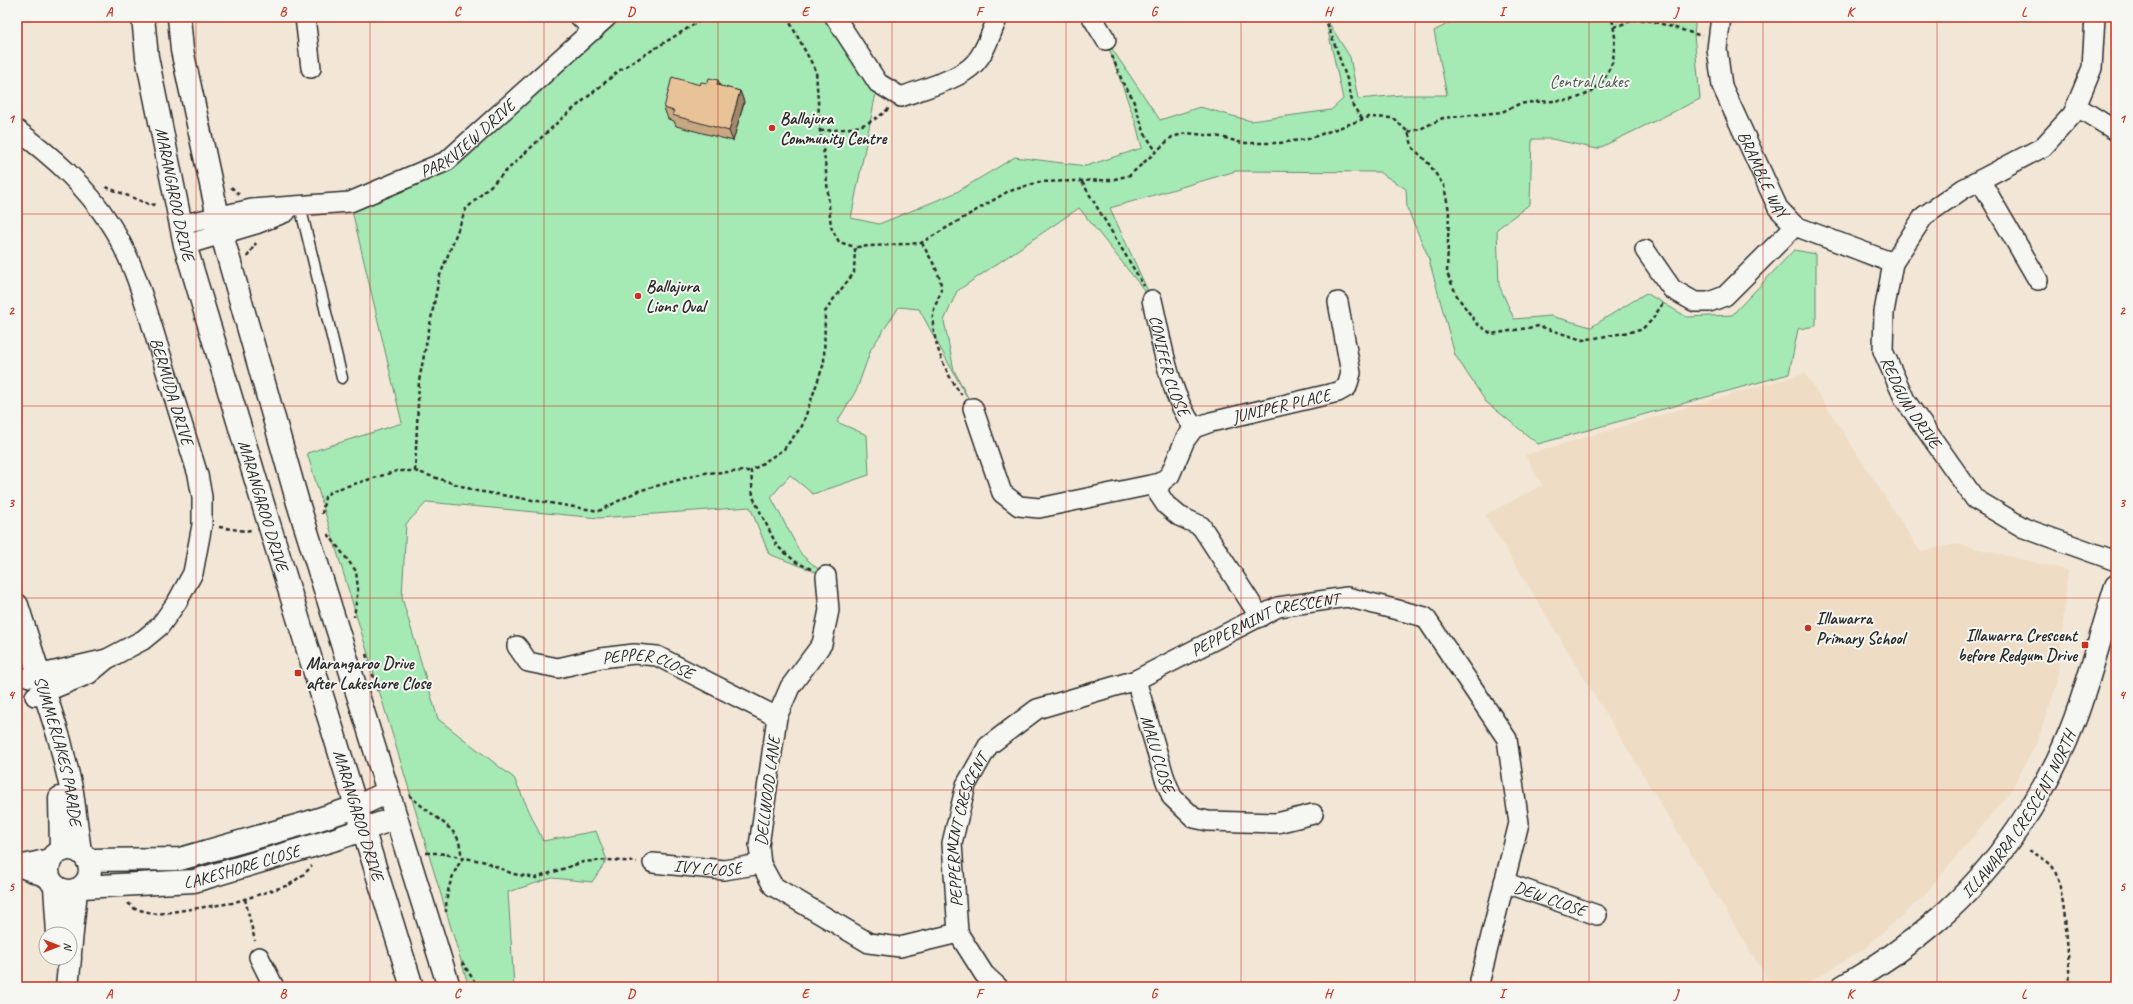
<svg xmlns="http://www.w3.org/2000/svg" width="2133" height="1004" font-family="Caveat,sans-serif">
<rect width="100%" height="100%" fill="#f2e7d7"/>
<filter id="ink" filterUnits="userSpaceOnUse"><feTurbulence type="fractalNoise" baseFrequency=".025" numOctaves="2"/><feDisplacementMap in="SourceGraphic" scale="8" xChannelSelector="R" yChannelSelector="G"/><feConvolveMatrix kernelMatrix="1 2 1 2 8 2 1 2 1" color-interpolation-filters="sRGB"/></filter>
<g filter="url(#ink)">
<!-- built -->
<path fill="#efdcc4" d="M1805,373L1920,551L1957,544L2068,570L2057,685L2037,742L2010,792L1923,897L1863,950L1801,987H1772L1485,515L1542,485L1525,455Z"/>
<!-- green -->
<path fill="#a5e9b4" stroke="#688a70" d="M607,17H835L878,83L851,218L879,224L955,193L1015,157L1086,166L1142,148L1136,124L1106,40L1160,120L1200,107L1251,121L1331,110L1343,99L1325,17L1350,57L1358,99L1401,95H1447L1434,31L1449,23L1448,17H1696L1694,34L1700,99L1597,149L1552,139H1532L1530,204L1497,229L1499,285L1514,319L1551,316L1591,327L1646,293L1687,317L1732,315L1794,250L1816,254V326L1798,329L1789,374L1538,444L1486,402L1455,355L1428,256L1407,208L1406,189L1379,172L1236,171L1110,208L1152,300L1079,208L957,291L944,321L954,370L973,408L919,309L899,307L871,349L857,389L837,422L867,435L869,475L813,494L790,475L771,497L801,554L826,576L769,554L750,507L599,518L427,502L406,524L402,598L438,719L514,778L543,841L596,831L607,860L592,882L552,878L508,892L514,987H469L307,453L402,423L350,202L447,161Z"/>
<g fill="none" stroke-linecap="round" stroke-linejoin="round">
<!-- service casing -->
<g stroke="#2b2b2b" stroke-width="13">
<path id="service" d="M300,206L342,378"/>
</g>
<!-- minor casing -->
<g stroke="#2b2b2b" stroke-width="22">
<g id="minor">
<path d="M305,17L311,68"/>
<path d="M580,17L594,30"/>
<path d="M835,17L878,83L901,97C921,89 959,80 974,64C986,52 991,32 998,17"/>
<path d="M1092,17L1106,40"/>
<path id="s1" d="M1721,17L1717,49L1722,86L1778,208L1795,226L1893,263"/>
<path id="s2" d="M2095,17L2092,68L2073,114L2043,147L1963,189L1924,216L1893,263L1884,312L1883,351L1905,400L1975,499L2024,528L2116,561"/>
<path d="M2076,106L2116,131"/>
<path id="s3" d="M17,130C53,157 86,186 110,224C133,259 144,300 156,339C170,384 184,430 198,475L202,497V525L193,573L177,602L160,626L143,640L107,659L89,674L35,696"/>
<path d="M1980,180L2038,280"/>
<path id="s4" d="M180,225L252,209L350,202L447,161L607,17"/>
<path d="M185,245L256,224L286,212"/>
<path d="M1645,250L1672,289L1695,302H1709L1725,296L1795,226"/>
<path id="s5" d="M1152,300C1162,342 1168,392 1194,428"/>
<path d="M973,408L1002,493L1019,506L1039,508L1160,483L1158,493L1166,505L1179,516L1201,526L1260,617"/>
<path id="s6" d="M1160,483L1170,475L1185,440L1194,428L1211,422L1338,392L1347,387L1351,373L1338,302"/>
<path d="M826,576L829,610L822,644L790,687L777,717L759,846L761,864L773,886L869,943L900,947L958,933"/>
<path id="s7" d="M517,646L528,662L558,668L601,658L634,654L657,656L777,717"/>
<path d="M29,677L107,659"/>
<path id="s8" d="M1136,680L1164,776L1172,797L1194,818L1208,821L1277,823L1313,814"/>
<path id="s9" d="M653,863L724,870L761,864"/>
<path d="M17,866L52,858"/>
<path d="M17,866L50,879"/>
<path id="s10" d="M1504,882L1597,915"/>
<path d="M259,957L274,987"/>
<path id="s11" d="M998,987L984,974L958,933L952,843L966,785L988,746L1037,709L1136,680L1278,607L1347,597L1425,617L1507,739L1519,823L1480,980V987"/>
</g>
</g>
<!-- tertiary casing -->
<g stroke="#2b2b2b" stroke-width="25">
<g id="tertiary">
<path id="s12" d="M17,605L60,741L72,792L80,852"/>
<path d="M60,798L61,851"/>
<circle cx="69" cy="870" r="21"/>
<path d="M87,860L180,859L310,822L356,807L388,792"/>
<path d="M55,886L58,934"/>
<path id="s13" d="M82,887L194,881L336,839L396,818"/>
<path d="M70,953L76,890"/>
<path d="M67,987L70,958"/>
</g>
</g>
<!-- secondary casing -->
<g stroke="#2b2b2b" stroke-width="25">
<g id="secondary">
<path id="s14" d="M143,17L147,57L185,245L269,524L412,987"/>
<path d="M179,17L182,50L222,235L298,503L449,987"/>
<path id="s15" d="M1842,987C1875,968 1907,946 1936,921C1996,870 2048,792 2075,719C2091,675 2102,630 2116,586"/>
</g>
</g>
<!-- path -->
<path stroke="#2b2b2b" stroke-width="2.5" stroke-dasharray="4 3" stroke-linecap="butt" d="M787,17L816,71L820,131L825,161L831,227L839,242L855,247
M1325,17L1348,82L1353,106L1363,120
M1614,27L1637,19L1652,21L1702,36
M1112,56L1123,83L1132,97L1145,134L1156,151
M820,131C848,129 867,129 889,108
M1408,132L1420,129L1443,118L1502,112L1519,104L1533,102L1572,100L1592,92L1604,80L1613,61L1615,37L1612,17
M1082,182L1144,286
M106,187L151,205L157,204
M231,187L239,194
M922,243C929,257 940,271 941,287C941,296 934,305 933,314C931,339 946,376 962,395
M247,257L256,243
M415,471L419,381L439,278L466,209L560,120L620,70L706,17
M322,514L325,497L331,491L397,471H415L477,491L599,511L638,491L704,473L751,471
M219,527L245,531L251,530
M328,534L356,571L358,589L354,617
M811,569L796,562L777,546L753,497L751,471L784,449L802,426L824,363L825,312L835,297L854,273L855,247L921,243L1007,192L1039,182L1111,180L1130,175L1172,137L1187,133L1222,137L1242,143H1279L1308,139L1369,117L1393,118L1408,132L1413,148L1429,164L1444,186L1449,211L1447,273L1457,296L1477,324L1492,334L1539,326L1582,340L1601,337L1641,330L1652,320L1663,303
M17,576L20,587
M366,654L378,691
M409,795C422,808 449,824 457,837C460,843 461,852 462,859C451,876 446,892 446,912
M2029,850C2035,854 2047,860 2052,866C2066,886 2068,958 2070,985L2072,987
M426,853H439L486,862L513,874L536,878L583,862L607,860L637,862
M245,899L255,941
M128,903L135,909L157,914L232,903L289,885L304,874L312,866
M462,962L478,987"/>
<!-- service -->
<use href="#service" stroke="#f6f6f2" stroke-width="10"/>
<!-- minor -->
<use href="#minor" stroke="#f6f6f2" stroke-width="19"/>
<!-- tertiary -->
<use href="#tertiary" stroke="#f6f6f2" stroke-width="22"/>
<!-- secondary -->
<use href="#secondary" stroke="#f6f6f2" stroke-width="22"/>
</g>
<!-- wall -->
<path fill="#c8a883" stroke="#2b2b2b" d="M718,80L720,86L740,91L744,102L733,141L676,126L674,121L668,119L664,108L700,85Z"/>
<!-- shaded-wall -->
<path fill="#a2886a" stroke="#2b2b2b" d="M718,80L722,91L717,85Z
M740,91L744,102L733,141L729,131Z"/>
<!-- building -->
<path fill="#e8c398" stroke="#2b2b2b" d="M672,77L700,85L701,82L707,83L709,78L718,80L717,85L740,91L729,131L672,115L674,111L664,108Z"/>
</g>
<!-- grid -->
<path fill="none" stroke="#c8321e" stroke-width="1" stroke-opacity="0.55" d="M196,17V987M370,17V987M544,17V987M718,17V987M892,17V987M1066,17V987M1241,17V987M1415,17V987M1589,17V987M1763,17V987M1937,17V987M17,214H2116M17,406H2116M17,598H2116M17,790H2116"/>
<!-- markers -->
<g fill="#c8321e" stroke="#f6f6f2" stroke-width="1.5">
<circle cx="772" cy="128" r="4"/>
<circle cx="638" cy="296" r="4"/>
<circle cx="1808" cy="628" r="4"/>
<rect x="2081" y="641" width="8" height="8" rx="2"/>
<rect x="294" y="669" width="8" height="8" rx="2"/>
</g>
<g text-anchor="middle" stroke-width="4" stroke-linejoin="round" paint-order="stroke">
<!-- park labels -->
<g font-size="17" fill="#4a5a4d" stroke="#f6f6f2">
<text x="1589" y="87">Central Lakes</text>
</g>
<!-- poi labels -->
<g font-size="17" font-weight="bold" fill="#2b2b2b" stroke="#f6f6f2" text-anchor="start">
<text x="780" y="124">Ballajura<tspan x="780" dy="20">Community Centre</tspan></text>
<text x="646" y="292">Ballajura<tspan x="646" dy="20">Lions Oval</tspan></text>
<text x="1816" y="624">Illawarra<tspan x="1816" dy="20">Primary School</tspan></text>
<text x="2077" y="641" text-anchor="end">Illawarra Crescent<tspan x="2077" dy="20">before Redgum Drive</tspan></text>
<text x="306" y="669">Marangaroo Drive<tspan x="306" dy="20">after Lakeshore Close</tspan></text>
</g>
<!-- street labels -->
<g font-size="17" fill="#2b2b2b" stroke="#f6f6f2">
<text dy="6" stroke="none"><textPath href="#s4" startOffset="307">PARKVIEW DRIVE</textPath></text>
<text dy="6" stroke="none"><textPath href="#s1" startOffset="167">BRAMBLE WAY</textPath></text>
<text dy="6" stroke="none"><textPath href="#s14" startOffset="180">MARANGAROO DRIVE</textPath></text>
<text dy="6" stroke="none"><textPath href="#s5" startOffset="68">CONIFER CLOSE</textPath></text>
<text dy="6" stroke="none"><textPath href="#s3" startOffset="312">BERMUDA DRIVE</textPath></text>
<text dy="6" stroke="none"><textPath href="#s2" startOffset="487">REDGUM DRIVE</textPath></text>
<text dy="6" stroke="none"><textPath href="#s6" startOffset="156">JUNIPER PLACE</textPath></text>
<text dy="6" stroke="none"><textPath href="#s14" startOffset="504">MARANGAROO DRIVE</textPath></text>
<text dy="6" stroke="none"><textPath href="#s11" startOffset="569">PEPPERMINT CRESCENT</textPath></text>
<text dy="6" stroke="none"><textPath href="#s7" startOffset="143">PEPPER CLOSE</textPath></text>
<text dy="6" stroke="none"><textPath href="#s12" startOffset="152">SUMMERLAKES PARADE</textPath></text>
<text dy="6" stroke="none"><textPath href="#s8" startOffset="77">MALU CLOSE</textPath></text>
<text transform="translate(767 791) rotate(-83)" y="6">DELLWOOD LANE</text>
<text dy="6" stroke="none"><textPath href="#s15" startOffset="251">ILLAWARRA CRESCENT NORTH</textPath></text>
<text dy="6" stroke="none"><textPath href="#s14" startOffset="828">MARANGAROO DRIVE</textPath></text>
<text dy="6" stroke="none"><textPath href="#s11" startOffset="173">PEPPERMINT CRESCENT</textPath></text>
<text dy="6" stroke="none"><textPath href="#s13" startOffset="162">LAKESHORE CLOSE</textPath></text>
<text dy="6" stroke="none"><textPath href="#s9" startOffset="55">IVY CLOSE</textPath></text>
<text dy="6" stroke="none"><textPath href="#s10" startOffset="49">DEW CLOSE</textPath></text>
</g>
</g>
<!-- margin -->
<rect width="2133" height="1004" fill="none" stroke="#f6f6f2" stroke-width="44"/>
<!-- north arrow -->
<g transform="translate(58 946) rotate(90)"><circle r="19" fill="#f6f6f2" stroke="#a5a5a2"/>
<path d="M0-3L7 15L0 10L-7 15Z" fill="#c8321e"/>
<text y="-6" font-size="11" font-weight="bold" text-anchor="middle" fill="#2b2b2b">N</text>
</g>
<rect x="22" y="22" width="2089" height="960" fill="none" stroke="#c8321e" stroke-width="1.5"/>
<g font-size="13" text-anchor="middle" font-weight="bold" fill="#c8321e">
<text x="109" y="16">A</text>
<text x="283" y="16">B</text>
<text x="457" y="16">C</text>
<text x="631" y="16">D</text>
<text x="805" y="16">E</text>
<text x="979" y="16">F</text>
<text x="1154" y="16">G</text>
<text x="1328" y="16">H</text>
<text x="1502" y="16">I</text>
<text x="1676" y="16">J</text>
<text x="1850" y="16">K</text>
<text x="2024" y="16">L</text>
<text x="11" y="123">1</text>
<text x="2122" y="123">1</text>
<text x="11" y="315">2</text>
<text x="2122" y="315">2</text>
<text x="11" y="507">3</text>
<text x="2122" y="507">3</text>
<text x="11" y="699">4</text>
<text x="2122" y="699">4</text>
<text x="11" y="891">5</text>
<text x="2122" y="891">5</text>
<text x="109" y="998">A</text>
<text x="283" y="998">B</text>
<text x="457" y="998">C</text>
<text x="631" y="998">D</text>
<text x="805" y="998">E</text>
<text x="979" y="998">F</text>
<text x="1154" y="998">G</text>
<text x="1328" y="998">H</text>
<text x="1502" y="998">I</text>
<text x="1676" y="998">J</text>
<text x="1850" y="998">K</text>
<text x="2024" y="998">L</text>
</g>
</svg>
